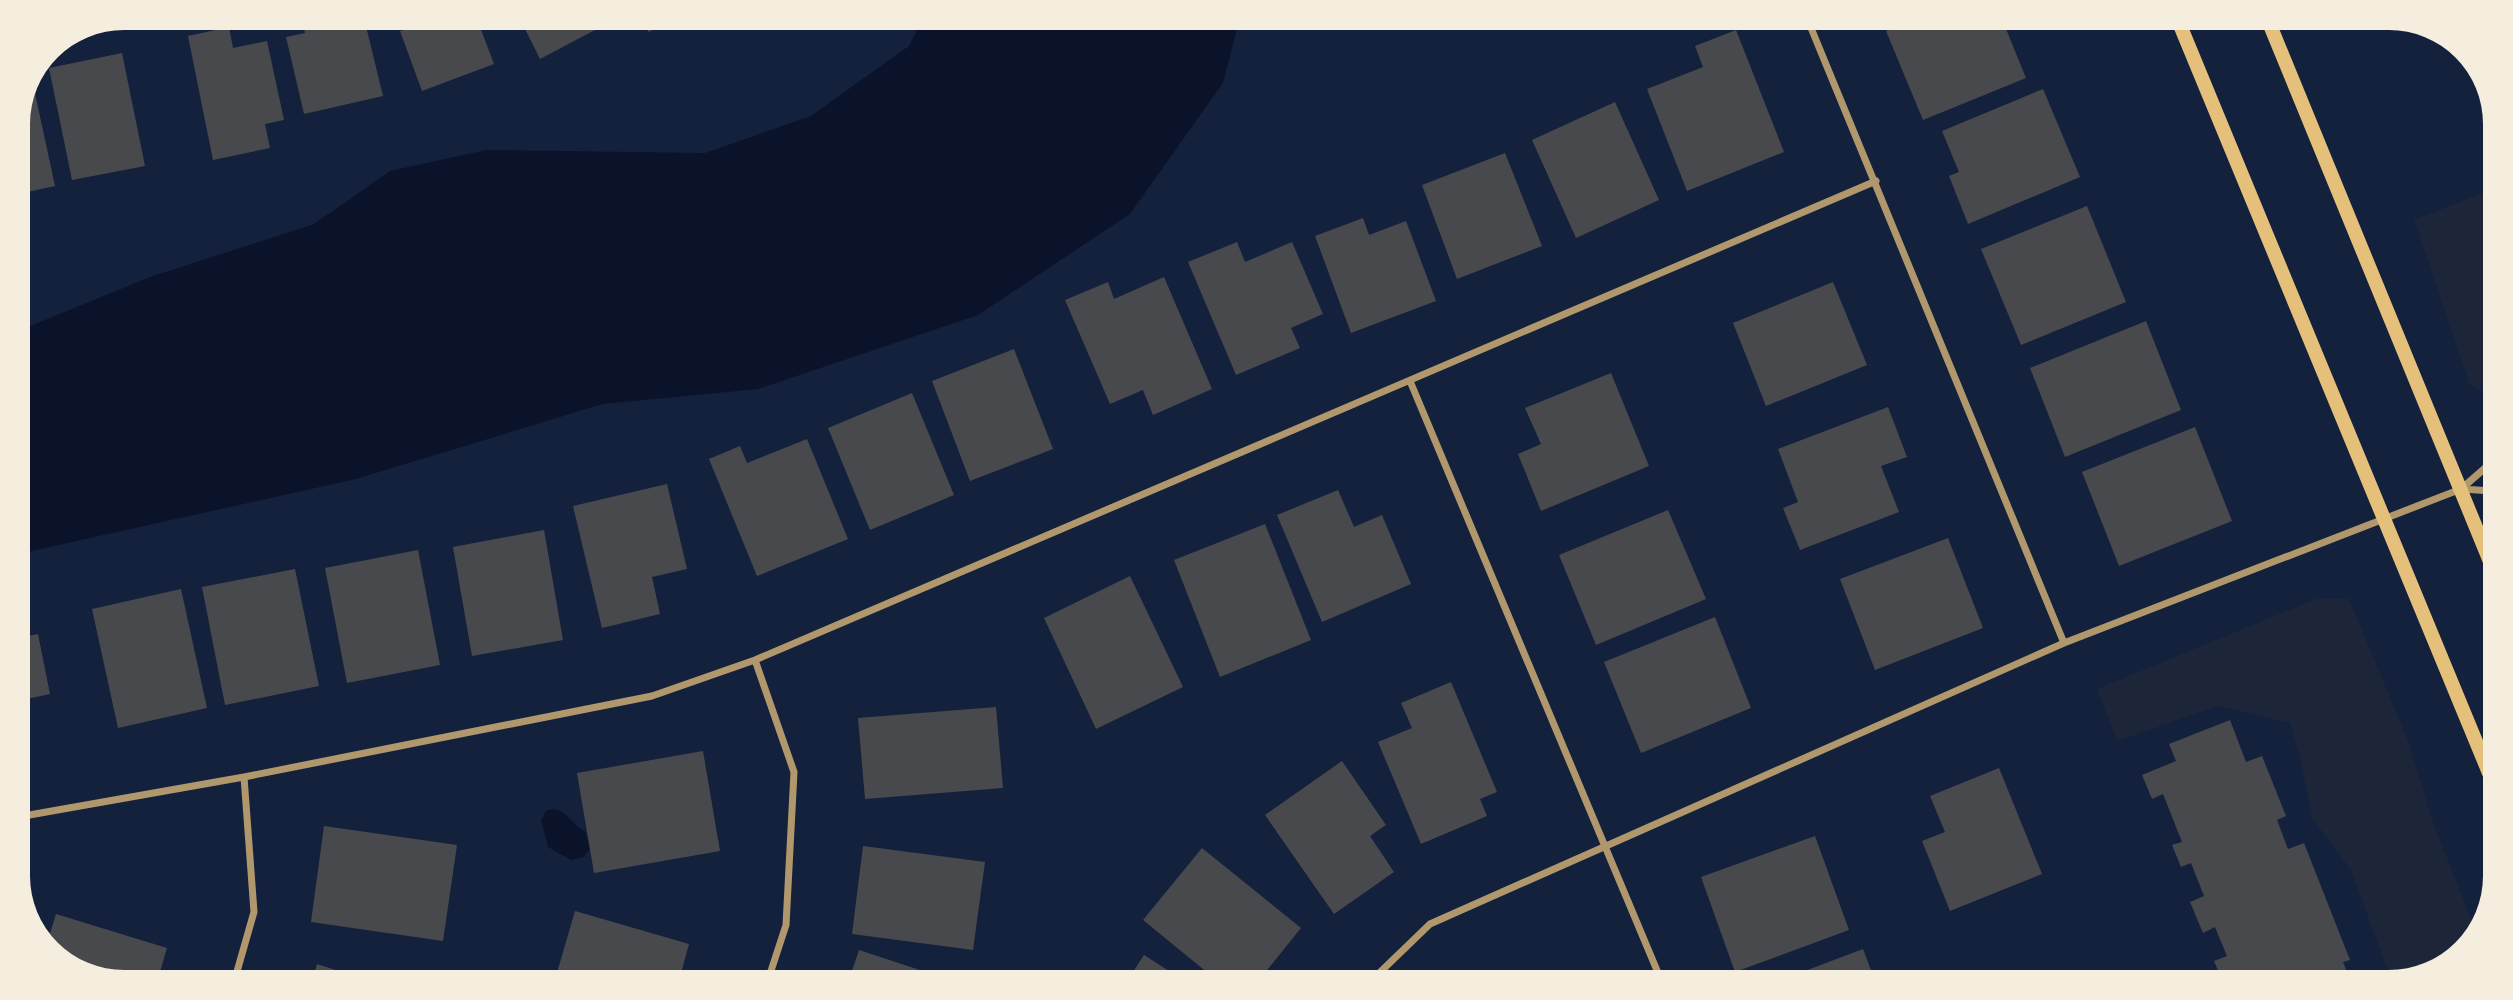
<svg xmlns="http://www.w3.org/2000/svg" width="2513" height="1000" font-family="'PT Sans Narrow',sans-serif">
<rect width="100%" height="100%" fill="#14213d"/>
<!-- green -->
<path fill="#1d2539" d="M2495,188L2493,397L2470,385L2414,220Z
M2316,599H2349L2407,738L2434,825L2476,931L2449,964L2392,982L2351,870L2312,818L2301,762L2290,723L2218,706L2117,741L2097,689Z"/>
<!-- water -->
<path fill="#0b132b" d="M922,20L1239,21L1223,83L1130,214L978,315L758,389L603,404L356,479L18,554V331L150,277L314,224L390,171L486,150L705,153L811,116L909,46Z
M553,809C569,811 572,826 585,831L590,849L584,857L571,860L548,847L541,820L546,811Z"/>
<!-- building -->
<path fill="#48494c" d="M302,18H364L383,96L304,114L286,37L305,33Z
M427,19H477L494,64L422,91L400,31L428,21Z
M520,19H611L612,21L540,59Z
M641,19H671L649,32Z
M1904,24H2004L2026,78L1923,120L1886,31Z
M229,27L233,48L267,41L284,120L265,124L270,148L213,160L188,36Z
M1736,30L1784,152L1687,191L1647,89L1703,67L1695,46Z
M122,53L145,166L72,180L49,68Z
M33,84L55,186L18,194V117Z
M2043,89L2080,177L1968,224L1949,176L1959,172L1942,131Z
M1615,102L1659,200L1576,238L1532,140Z
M1505,153L1542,246L1457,279L1422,185Z
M2087,206L2126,302L2021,345L1981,249Z
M1363,218L1369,235L1406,221L1436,301L1351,333L1315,236Z
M1237,242L1245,262L1292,242L1323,314L1291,328L1300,348L1236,375L1188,262Z
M1164,277L1212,389L1153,415L1143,390L1110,404L1065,300L1108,282L1114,299Z
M1833,282L1867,365L1766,406L1733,323Z
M2146,321L2181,410L2065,457L2030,368Z
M1014,349L1053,449L970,481L932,381Z
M1611,373L1649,466L1541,511L1518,454L1541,444L1525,408Z
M912,393L954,495L870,530L828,428Z
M1888,407L1907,457L1881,466L1899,512L1800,550L1783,508L1798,502L1778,449Z
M2195,427L2232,521L2119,566L2082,472Z
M807,439L848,539L757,576L709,459L740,446L747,463Z
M667,484L687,569L652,577L660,614L602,628L573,506Z
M1338,490L1354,527L1382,515L1411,584L1322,622L1277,515Z
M1668,510L1706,599L1596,645L1559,555Z
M1265,524L1311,640L1220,677L1174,560Z
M544,530L563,640L472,656L453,547Z
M1948,538L1983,628L1875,670L1840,579Z
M418,550L440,665L347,683L325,568Z
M295,569L319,686L225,705L202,587Z
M1130,576L1183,687L1096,729L1044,618Z
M181,589L207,708L118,728L92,609Z
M1715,617L1751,708L1641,753L1604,662Z
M38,634L50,694L18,701V638Z
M1451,682L1497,792L1480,799L1487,816L1421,844L1378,742L1412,728L1401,703Z
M996,707L1003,788L865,799L858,718Z
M2230,720L2246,762L2262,756L2286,816L2277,820L2288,849L2304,843L2350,960L2343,962L2351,982H2223L2214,961L2227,956L2215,927L2203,933L2190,902L2204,896L2191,863L2181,867L2172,845L2182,842L2163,794L2152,799L2142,775L2176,761L2169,744Z
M18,725L23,746L18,747Z
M703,751L720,851L594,873L577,773Z
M1342,761L1386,825L1370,836L1394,872L1334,914L1265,815Z
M1999,768L2042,874L1950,911L1922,841L1945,832L1930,796Z
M324,826L457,845L443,941L311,922Z
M1815,836L1849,930L1735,972L1701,877Z
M863,846L985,862L973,950L852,934Z
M1202,848L1301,928L1260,979L1214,978L1143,920Z
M575,911L689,944L680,977L556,976Z
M56,914L167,948L159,975H83L46,946Z
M1863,949L1875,981L1781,980Z
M859,950L941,977V978L850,977Z
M1144,955L1180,978H1129Z
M317,964L351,975H314Z"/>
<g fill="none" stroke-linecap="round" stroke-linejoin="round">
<!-- minor -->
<path stroke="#b1986c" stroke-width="7" d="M1809,23L2064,643
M1410,381L1661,980
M2462,489L2492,491
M755,660L794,772L786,925L769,977
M18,817L244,777L652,696L755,660L1876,181
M236,975L254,912L244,777
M1373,979L1430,924L2064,643L2461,489L2492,462"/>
<!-- secondary -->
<path stroke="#e5c07b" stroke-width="14" d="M2180,25L2489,773
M2270,25L2491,564"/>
</g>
<!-- crop -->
<path d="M0 0H2513V1000H0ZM124 30H2389A94 94 0 0 1 2483 124V876A94 94 0 0 1 2389 970H124A94 94 0 0 1 30 876V124A94 94 0 0 1 124 30Z" fill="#f5edde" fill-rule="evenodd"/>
</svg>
